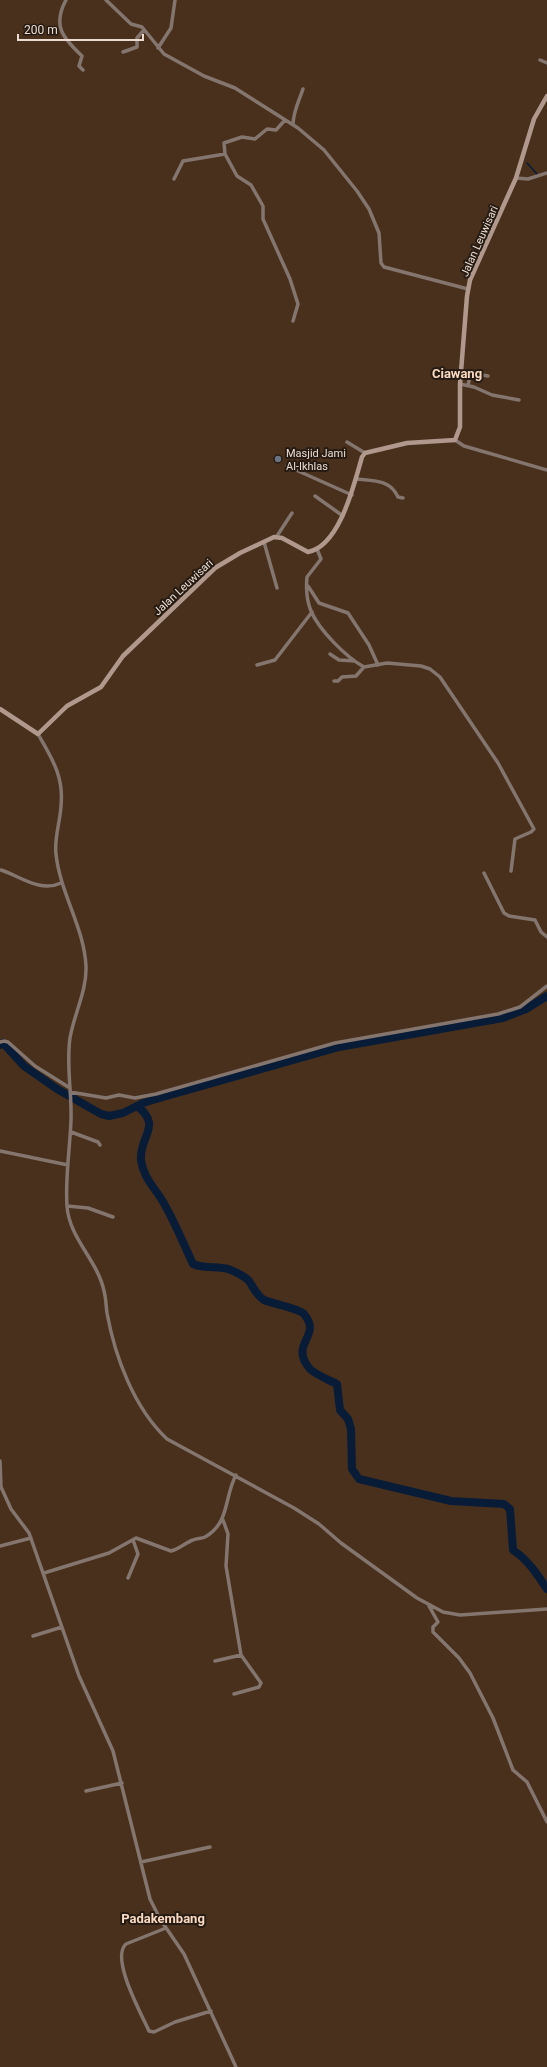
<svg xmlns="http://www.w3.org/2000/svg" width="547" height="2067" font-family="Roboto,sans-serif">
<rect width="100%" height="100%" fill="#49301d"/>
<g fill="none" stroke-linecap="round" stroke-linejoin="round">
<!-- stream -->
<path stroke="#081c38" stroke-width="1.5" d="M527,163L537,174"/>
<!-- river -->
<path stroke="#081c38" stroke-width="8" d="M0,1045L3,1043L24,1066L57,1089L101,1114L109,1116L123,1113L143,1103L163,1097L339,1047L503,1018L526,1009L547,996
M137,1106C163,1126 139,1136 141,1160C143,1177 154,1187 162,1200C174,1220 183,1243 193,1264C205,1269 216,1266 228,1269C234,1271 246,1277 249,1281C254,1288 256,1295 264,1300C273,1304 298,1308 304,1314C323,1337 288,1343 310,1369C316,1375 329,1380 337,1384L340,1410L348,1419L351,1429L352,1469L359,1479L451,1501L504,1504L510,1509L513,1550C528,1560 537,1574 547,1589"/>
<!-- street -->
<path stroke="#84756e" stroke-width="3.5" d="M66,0C52,26 63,38 82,56L79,66L83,70
M106,0L131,24L142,27L164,54L204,76L235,88L298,128L324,150L357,191L369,209L379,233L381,263L384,267L468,289
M158,48L171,28L175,0
M123,52L137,47V38L144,30
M540,60L547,63
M293,125C293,112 299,101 303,89
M225,154L237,176L251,185L263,206V219L290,279L298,304L293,321
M516,178L528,179L547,173
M174,179L183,161L225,154L224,143L242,137L255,139L267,129L276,130L285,120
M460,384L474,387L492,395L519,400
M468,385L471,373L488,376
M455,440L464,446L547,470
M347,442L365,453
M287,466L352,495
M356,479C373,481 390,479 398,497L403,498
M315,496L343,516
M277,536L292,513
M264,542L277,588
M317,549L321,559L307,577C306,587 307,601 311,611C319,630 346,657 364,667L387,663L421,666L430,669L440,677L498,763L534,829L531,832L515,839L511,871
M308,586L319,603L348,613L369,645L378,665
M330,654L339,660L355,661
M257,665L275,660L312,612
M334,681H338L342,677L356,676L364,667
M38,734C52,759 64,776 61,806C60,823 54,838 56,854C60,893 84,927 86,966C87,991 74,1014 70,1038C66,1065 72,1093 71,1120C70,1149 65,1177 67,1206C69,1238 98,1261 104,1291C106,1298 106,1306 107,1313C115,1357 134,1408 167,1439L294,1508L319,1524L341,1543L417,1598L443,1612L460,1615L547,1609
M1,870C20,876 40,893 61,883
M484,873L504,913L509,916L535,920L541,932L547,937
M0,1042L4,1041L8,1042L35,1066L70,1088
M70,1092L106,1098L119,1095L135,1098L156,1094L335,1043L498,1014L520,1007L547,986
M71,1132L98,1142L100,1145
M0,1151L68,1165
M67,1206L88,1208L113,1217
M0,1461L1,1487L11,1509L29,1533L79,1676L113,1751L150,1899L160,1919L184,1954L236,2067
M223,1520L228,1534L226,1566L241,1655L261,1683L259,1687L234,1694
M0,1546L31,1538
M44,1573L109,1553L136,1538L171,1551C179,1549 185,1543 193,1540C197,1538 201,1539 205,1537C230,1523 224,1497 236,1475
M128,1578L138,1554L133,1540
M429,1606L438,1622L433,1627V1632L459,1658L470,1673L493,1718L513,1770L527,1782L547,1822
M33,1636L62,1627
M215,1661L241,1655
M86,1791L122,1783
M141,1862L210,1847
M166,1928L126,1944C110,1958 142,2015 149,2031L154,2032L175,2022L211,2011"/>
<!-- secondary -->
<path stroke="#b0988d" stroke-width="4.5" d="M0,709L38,734L67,706L101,687L123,656L215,568L240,553L274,537L282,538L308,552C340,546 354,484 362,457L365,453L407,443L455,440L460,427V384L467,296L470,280L516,178L534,119L547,96"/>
</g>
<!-- markers -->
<circle fill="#6b7280" stroke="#261b13" stroke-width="1.5" cx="278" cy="459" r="4"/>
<g text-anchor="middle" stroke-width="4" stroke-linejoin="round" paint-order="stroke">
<!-- street labels -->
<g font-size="11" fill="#ebdbd0" stroke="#261b13">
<text transform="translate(479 241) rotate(-66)" y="4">Jalan Leuwisari</text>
<text transform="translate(183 587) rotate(-43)" y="4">Jalan Leuwisari</text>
</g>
<!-- poi labels -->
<g font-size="11" fill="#ebdbd0" stroke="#261b13" text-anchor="start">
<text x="286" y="457">Masjid Jami<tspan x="286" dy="13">Al-Ikhlas</tspan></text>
</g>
<!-- quarter labels -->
<g font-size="13" font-weight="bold" fill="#f9d9c2" stroke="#261b13">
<text x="457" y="378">Ciawang</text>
<text x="163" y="1923">Padakembang</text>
</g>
</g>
<!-- scale -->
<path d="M18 34v6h125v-6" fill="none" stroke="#ebdbd0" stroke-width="2"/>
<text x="24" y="34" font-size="12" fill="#ebdbd0" stroke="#261b13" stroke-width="3" paint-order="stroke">200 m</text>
</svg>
